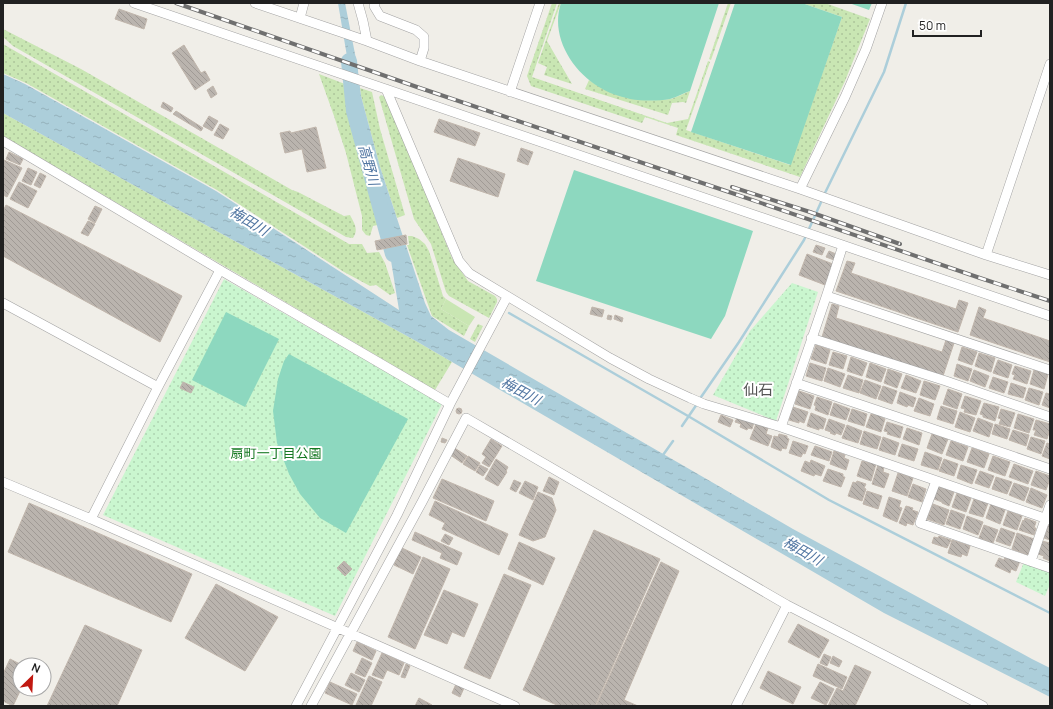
<svg xmlns="http://www.w3.org/2000/svg" width="1053" height="709" font-family="Manrope,'Noto Sans JP',sans-serif">
<defs>
<pattern id="grass-dots" width="8" height="8" patternUnits="userSpaceOnUse"><rect width="8" height="8" fill="#c9e6b3"/><path d="M2 2h.1M6 6h.1" fill="none" stroke="#acc59a" stroke-width="1.8" stroke-linecap="round"/></pattern>
<pattern id="park-dots" width="8" height="8" patternUnits="userSpaceOnUse"><rect width="8" height="8" fill="#caf6cf"/><path d="M2 2h.1M6 6h.1" fill="none" stroke="#add3b1" stroke-width="1.8" stroke-linecap="round"/></pattern>
<pattern id="water-ripples" width="26" height="14" patternUnits="userSpaceOnUse"><rect width="26" height="14" fill="#acceda"/><path d="M2 4q2-2 4 0t4 0M15 11q2-2 4 0t4 0" fill="none" stroke="#94b1bb"/></pattern>
<pattern id="building-back-hatch" width="6" height="6" patternUnits="userSpaceOnUse"><rect width="6" height="6" fill="#bab4ae"/><path d="M-1 5l2 2M0 0l6 6M5-1l2 2" fill="none" stroke="#a09a95"/></pattern>
</defs>
<rect width="100%" height="100%" fill="#f0eee8"/>
<!-- grass -->
<path fill="url(#grass-dots)" d="M552,3H557L532,77L667,123L688,119L708,61L710,62L686,130L790,165L842,17L802,3H825L870,19L845,81L800,177L676,135L678,128L645,117L642,123L531,86L527,76Z
M559,3H561L547,41L572,84L544,75L547,67L538,63Z
M728,3H731L711,60L709,59Z
M3,29L81,69L292,190L298,192L344,216L350,215C354,223 359,229 353,238L346,237L13,46L3,37Z
M3,44L349,244H362L367,253L379,252L385,263L395,293L390,295L376,285L370,286L344,272L217,190L26,83L3,73Z
M319,74L350,86L352,110L382,224L373,226L370,236L366,235L362,230V216L346,153L334,116Z
M589,80C613,97 640,103 670,99C676,98 684,93 690,91L686,103L683,102L672,103L668,115L585,89Z
M360,88L372,92L380,129L405,215L397,218L380,167L361,96Z
M381,95L386,97L452,258L468,281L495,296L497,299V302L489,318L449,296L446,292L431,244L414,219L379,97Z
M3,113L416,341L452,362L435,390L3,136Z
M408,236H412L419,239L425,244L429,251L443,296L446,299L441,309L469,326L464,336L432,316L407,245H409Z
M478,324L483,326L475,342L470,339Z"/>
<!-- park -->
<path fill="url(#park-dots)" d="M224,279L442,404L335,616L103,515Z
M792,283L818,292L776,421L713,395L750,331Z
M1024,562L1050,572V584L1045,596L1016,582Z"/>
<!-- garden -->
<path fill="#c9e6b3" d="M446,299L475,317L469,326L441,309Z"/>
<!-- pitch -->
<path fill="#8dd8bf" d="M561,3H719L690,91C684,93 677,97 670,99C658,101 643,101 630,99C619,96 608,93 599,87C571,70 550,35 561,3Z
M735,3H802L842,17L791,165L691,132Z
M849,3H872L869,10Z
M574,170L753,231L725,316L711,339L536,281Z
M226,312L279,339L245,407L192,380Z
M289,354L408,419L346,533L320,518L300,494L289,474L277,443L273,411L278,379L284,361Z"/>
<!-- water -->
<path fill="url(#water-ripples)" d="M338,3H345L356,59L361,96L380,167L425,303L431,316L449,330L793,529L1032,659L1050,668V697L884,613L416,341L3,113V74L25,84L216,191L399,310L382,205L357,116Z"/>
<g fill="none" stroke-linecap="round" stroke-linejoin="round">
<!-- stream -->
<path stroke="#acceda" stroke-width="2.5" d="M824,195L884,72L906,3
M509,313L688,416L829,500L1050,613
M699,400L739,342L804,240L822,200
M682,426L697,404
M663,455L673,441"/>
<!-- river -->
<path stroke="#acceda" stroke-width="16" d="M349,61L354,111L393,254"/>
</g>
<!-- building -->
<path fill="url(#building-back-hatch)" stroke="#c1b6ac" d="M119,9L147,19L144,29L115,19Z
M184,45L201,73L205,71L210,80L195,90L172,53Z
M213,86L217,94L211,98L207,90Z
M163,102L173,108L171,112L161,107Z
M176,111L203,128L201,131L173,114Z
M209,116L218,121L212,131L203,126Z
M439,119L480,133L475,146L434,132Z
M220,124L229,129L223,139L214,135Z
M316,127L326,168L307,172L302,149L285,153L280,133L290,131L291,133Z
M521,148L533,152L528,165L517,161Z
M9,152L23,159L20,165L6,159Z
M458,158L505,174L498,197L450,181Z
M4,160L22,168L7,197L3,195V162Z
M28,168L37,172L31,185L22,181Z
M40,173L46,176L40,188L34,185Z
M19,182L37,191L28,208L10,199Z
M6,205L182,296L160,342L3,256V211Z
M95,206L102,209L95,223L88,219Z
M88,221L95,224L88,236L81,233Z
M406,235L407,244L377,250L375,241Z
M816,245L825,248L822,255L813,252Z
M829,251L836,254L834,260L826,257Z
M807,254L833,264L825,285L799,275Z
M847,261L855,263L851,273L956,309L959,300L968,303L958,332L836,291Z
M832,304L839,306L836,318L942,352L946,340L954,343L943,376L822,337Z
M592,307L604,310L602,317L590,314Z
M979,307L986,310L983,318L1050,341V362L970,335Z
M608,315L612,316L611,320L607,319Z
M615,315L623,318L622,322L614,319Z
M816,345L830,350L826,364L811,359Z
M962,347L977,352L972,365L958,360Z
M833,352L847,356L843,369L829,365Z
M979,353L995,358L991,372L975,366Z
M851,357L867,363L862,376L847,371Z
M998,360L1012,365L1008,378L993,373Z
M810,363L826,368L822,381L806,376Z
M870,363L886,369L881,382L866,377Z
M957,364L972,369L968,381L954,376Z
M1015,366L1031,371L1027,384L1013,379L1015,375L1012,374Z
M828,368L845,374L840,387L824,381Z
M888,369L902,374L897,388L884,383Z
M974,370L989,376L985,387L970,381Z
M1034,370L1048,374L1044,389L1030,384Z
M848,375L863,380L859,393L843,388Z
M906,375L921,381L916,393L901,388Z
M993,377L1008,382L1004,393L989,388Z
M865,380L881,386L876,399L860,393Z
M924,381L940,386L935,400L920,395Z
M183,382L194,387L191,393L180,388Z
M1011,383L1026,388L1023,398L1008,394Z
M883,386L897,391L892,404L878,399Z
M1029,388L1043,392L1039,405L1025,400Z
M948,389L962,394L957,409L943,404Z
M799,391L814,396L810,409L795,404Z
M900,392L916,398L913,407L908,405L907,407L897,403Z
M1046,393L1050,394V408L1042,405Z
M965,396L981,401L976,415L964,412L965,409L961,408Z
M817,397L832,402L828,415L815,410L816,406L814,405Z
M919,398L934,404L930,416L914,411Z
M834,403L850,409L846,420L830,415Z
M984,403L999,407L995,421L983,417V415L980,414Z
M941,406L957,411L953,424L937,419Z
M793,407L808,412L804,423L799,421V423L789,420Z
M456 411a3 3 0 1 1 6 0a3 3 0 1 1-6 0Z
M852,409L867,414L864,426L848,421Z
M1001,409L1015,413L1010,427L999,424L1001,419L998,418Z
M960,412L975,418L970,432L955,427Z
M811,413L826,419L823,429L819,428V430L807,426Z
M876,413L882,415L881,417L885,419L881,432L866,427L871,414L875,415Z
M1018,414L1034,419L1029,433L1014,428Z
M721,415L733,420L730,427L718,422Z
M738,416L754,422L752,429L748,428L747,430L740,427L741,424L735,422Z
M978,418L993,424L989,437L973,431Z
M829,419L845,425L841,435L836,433L835,435L830,433L831,432L825,430Z
M1036,420L1050,424V429L1047,439L1034,435L1036,430H1033Z
M887,422L903,427L900,438L887,434L888,432L884,431Z
M756,424L768,428L766,434L772,436L768,446L750,439Z
M995,424L1010,429L1007,439L992,434Z
M847,425L862,431L858,443L842,438Z
M907,428L922,433L919,445L903,439Z
M1013,430L1029,435L1026,446L1009,440Z
M864,431L881,437L877,449L860,444Z
M779,434L787,436V438L789,439L786,449L782,448L781,451L771,447L774,436L778,437Z
M932,434L948,439L942,454L927,448Z
M883,437L899,443L895,455L879,450Z
M1031,437L1045,441L1041,454L1027,449Z
M442,438L447,440L445,443L441,442Z
M491,439L502,446L489,467L482,463L486,457L482,454Z
M793,441L808,446L805,454L803,453L801,457L789,453Z
M951,441L968,447L963,461L946,455Z
M1047,443L1050,444V459L1042,456Z
M902,444L918,449L914,461L898,456Z
M815,446L832,452L829,461L811,455Z
M453,447L467,456L462,463L449,454Z
M972,448L989,454L984,468L967,462Z
M834,451L845,455L844,458L849,460L846,470L830,464Z
M925,452L942,458L938,470L921,465Z
M468,456L480,463L475,471L463,464Z
M993,456L1010,462L1005,476L988,470Z
M496,459L508,467L506,471L507,472L498,486L485,479Z
M944,459L958,464L954,476L939,471Z
M811,460L825,466L821,476L815,474L814,476L801,471L805,461L810,463Z
M862,461L869,463L870,461L876,464L871,481L857,476Z
M1014,464L1033,471L1028,484L1009,477Z
M480,465L488,469L483,476L476,472Z
M878,465L884,467L883,472L889,474L884,488L872,484Z
M961,465L977,470L972,484L957,478Z
M828,469L843,474V477H845L841,487L823,481Z
M980,471L994,476L989,488L975,483Z
M1036,471L1050,476V479L1046,490L1031,485Z
M898,473L913,478L907,496L892,491Z
M549,477L559,482L554,495L543,491Z
M996,477L1012,482L1007,494L992,489Z
M442,479L494,501L486,521L433,498Z
M514,480L521,483L516,492L510,489Z
M525,481L538,487L533,500L519,493Z
M857,481L866,484L864,488L866,489L862,501L848,496L853,482L856,483Z
M1014,483L1029,488L1024,501L1009,495Z
M913,484L926,489L922,502L908,497Z
M938,486L954,492L949,506L942,503V502L934,499Z
M1031,488L1047,495L1042,508L1026,502Z
M867,491L882,496L878,509L863,504Z
M538,492L552,498L556,510L545,537L533,541L519,535Z
M957,493L971,498L966,512L952,507Z
M889,497L901,501L899,507L902,508L897,522L883,516Z
M974,499L988,503L983,517L969,513Z
M435,501L508,534L499,555L442,529L445,523L429,515Z
M29,503L192,574L171,622L8,552Z
M933,504L949,510L944,525L927,519Z
M991,504L1005,510L1000,524L986,518Z
M906,506L913,508L912,510L918,512L913,525L907,523L906,526L899,523Z
M951,510L965,515L960,529L946,524Z
M1008,511L1022,516L1017,530L1003,525Z
M967,516L983,522L978,535L963,529Z
M1025,518L1036,522L1034,528H1036L1034,535L1019,530L1023,520L1024,521Z
M984,525L998,530L993,543L979,538Z
M1048,525L1050,526V540L1044,538Z
M1001,528L1015,533L1010,546L996,541Z
M594,530L660,559L595,706H559L523,690Z
M415,532L462,553L457,565L440,558L442,553L412,540Z
M1017,533L1034,539L1028,555L1012,549Z
M445,534L453,538L449,545L441,541Z
M939,536L951,540L947,548L932,543L934,537L938,538Z
M952,540L970,546L967,556L962,554L961,557L948,553Z
M1042,541L1050,543V561L1043,558L1044,556L1038,554Z
M519,542L555,558L543,585L508,569Z
M402,548L421,557L413,574L394,565Z
M1006,555L1020,561L1016,571L1011,569L1010,573L995,566L999,558L1004,560Z
M423,557L450,569L415,649L388,637Z
M344,561L352,569L345,576L337,568Z
M661,562L679,571L624,700L638,706H596Z
M504,574L531,585L490,679L464,668Z
M216,584L278,617L245,671L185,638Z
M444,590L478,604L464,637L452,632L447,644L424,635Z
M798,624L829,640L819,658L788,642Z
M85,625L142,650L117,706H47Z
M357,642L376,651L372,660L353,651Z
M382,653L404,663L399,675L387,670L383,679L372,675Z
M824,654L831,657L827,666L820,663Z
M833,656L842,661L839,667L830,663Z
M362,658L372,663L365,677L355,673Z
M10,659L22,665H20V689H21L13,706L3,701V674Z
M406,664L410,666L405,678L401,677Z
M818,664L847,677L842,689L813,676Z
M855,665L871,672L855,706H828L837,688L843,691Z
M768,671L801,687L793,704L760,688Z
M351,673L365,680L359,692L345,685Z
M369,676L382,682L371,706H359L356,705Z
M330,682L357,694L352,705L325,693Z
M820,682L834,689L826,705L811,698Z
M456,684L464,688L460,697L452,693Z
M419,698L432,705V706H415Z"/>
<g fill="none" stroke-linecap="round" stroke-linejoin="round">
<!-- street casing -->
<g stroke="#a2a2a2" stroke-width="10">
<path id="street" d="M134,3L1050,316
M255,3L367,41L420,61L800,189L986,255L1050,275
M358,3L363,21L367,41
M375,3L374,6L380,16L416,30L424,37V48L420,61
M300,18L304,3
M386,89L459,261L469,273L610,358L649,379L690,398L704,404L781,427L1050,520
M510,92L540,3
M3,141L220,270L450,404
M800,189L845,97L866,49L882,3
M986,255L1050,64
M220,270L158,387L91,519L515,706
M827,296L1050,370
M3,303L158,387
M811,338L946,381L1050,417
M796,383L930,428L1050,469
M781,427C802,367 824,306 843,245
M936,481L920,523L1050,568
M3,482L91,519
M1031,561L1050,505
M296,706L397,515L450,404L507,297
M311,706L422,502L466,418L787,605L983,706
M736,706L787,605"/>
</g>
<!-- street -->
<use href="#street" stroke="#fff" stroke-width="9"/>
<!-- rail casing -->
<g stroke="#6f6f6f" stroke-width="4">
<path id="rail" d="M176,3L417,87L729,192L980,278L1050,301
M732,187L810,212L900,244"/>
</g>
<!-- rail -->
<use href="#rail" stroke="#fff" stroke-width="2.5" stroke-dasharray="8" stroke-linecap="butt"/>
</g>
<g text-anchor="middle" stroke-width="4" stroke-linejoin="round" paint-order="stroke">
<!-- park labels -->
<g font-size="13" fill="#157822" stroke="#fff">
<text x="276" y="458">扇町一丁目公園</text>
</g>
<!-- water labels -->
<g font-size="14" font-style="italic" fill="#5176a2" stroke="#fff">
<text transform="translate(369 165) rotate(74)" y="5">高野川</text>
<text transform="translate(249 221) rotate(31)" y="5">梅田川</text>
<text transform="translate(521 391) rotate(28)" y="5">梅田川</text>
<text transform="translate(803 551) rotate(30)" y="5">梅田川</text>
</g>
<!-- quarter labels -->
<g font-size="15" fill="#545454" stroke="#fff">
<text x="758" y="395">仙石</text>
</g>
</g>
<!-- border -->
<rect width="1053" height="709" fill="none" stroke="#212121" stroke-width="8"/>
<!-- north arrow -->
<g transform="translate(32 677) rotate(24)"><circle r="19" fill="#ffffff" stroke="#a6a6a6"/>
<path d="M0-3L7 15L0 10L-7 15Z" fill="#c11911"/>
<text y="-6" font-size="11" font-weight="bold" text-anchor="middle" fill="#212121">N</text>
</g>
<!-- scale -->
<path d="M913 30v6h68v-6" fill="none" stroke="#212121" stroke-width="2"/>
<text x="919" y="30" font-size="12" fill="#212121" stroke="#ffffff" stroke-width="3" paint-order="stroke">50 m</text>
</svg>
